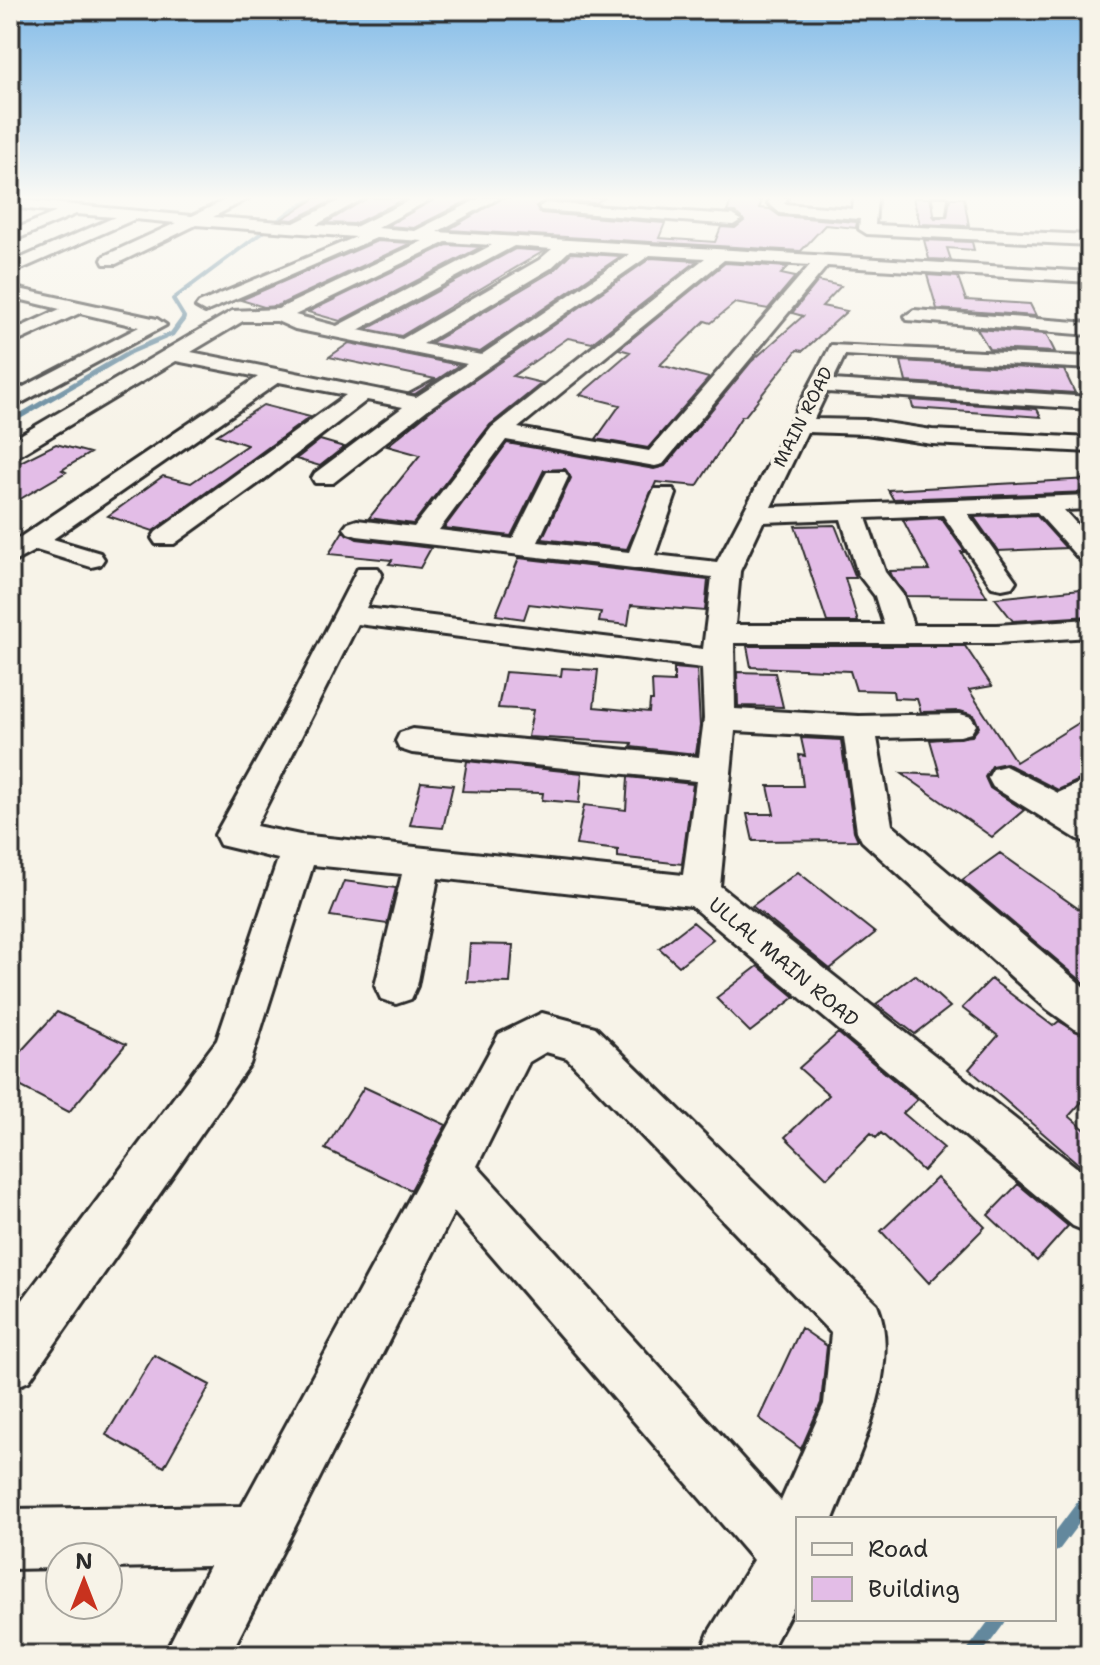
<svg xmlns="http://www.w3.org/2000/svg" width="1100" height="1665" font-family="'Shantell Sans',sans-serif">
<rect width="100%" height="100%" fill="#f7f3e8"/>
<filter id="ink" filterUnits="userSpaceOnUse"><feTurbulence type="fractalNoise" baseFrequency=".0125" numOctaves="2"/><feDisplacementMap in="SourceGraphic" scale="16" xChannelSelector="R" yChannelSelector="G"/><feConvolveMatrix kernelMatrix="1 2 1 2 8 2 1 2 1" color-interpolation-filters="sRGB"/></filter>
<g filter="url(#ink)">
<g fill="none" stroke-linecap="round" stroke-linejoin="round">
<!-- stream-far2 -->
<path stroke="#63889d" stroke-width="4" d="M182,321L184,317L173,299L292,210L316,198"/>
<!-- stream-far1 -->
<path stroke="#63889d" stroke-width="5" d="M10,422L130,352L172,334L183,319"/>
<!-- stream -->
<path stroke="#63889d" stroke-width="14" d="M1054,1545L1090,1497
M972,1655L999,1619"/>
</g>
<!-- building -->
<path fill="#e3bde7" stroke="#2b2b2b" stroke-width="2" d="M316,198H338L293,220L282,219Z
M367,198H407L354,224L326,223Z
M436,198H473L414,228L387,226Z
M502,198H604L596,203L546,200L536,206L541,213L665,223L659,238L715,242L721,227L735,228L744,221L735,212H727L732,198L762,201L759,208L770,209L780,216L857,222L856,228L825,225L801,251L448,230Z
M913,198H930L935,218L947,217L950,198H964L969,226L920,224Z
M924,240L972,242L974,250L947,248L951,260L929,259Z
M377,241L411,243L277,306L264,307L241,300Z
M447,245L481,247L340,321L308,312Z
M515,249L544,251L401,336L367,329Z
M571,253L621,256L480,352L431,343L553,271Z
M651,258L697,261L592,343L568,338L513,376L542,383L490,425L413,524L369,518L420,455L387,446L430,411Z
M725,263L788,267L781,274L795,277L768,309L735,303L711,323L705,321L660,365L709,378L648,448L596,439L620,405L580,395L630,352L619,349Z
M927,275L958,277L966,300L1030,304L1036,316L937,309Z
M818,281L841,286L822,306L847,311L803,351L797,350L745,416H742L697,486L656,482L627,549L542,539L571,478L565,469L544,470L511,536L444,528L507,443L654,469L665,466L751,362L803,316L792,313Z
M977,329L1046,334L1055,352L989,349Z
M349,343L459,365L415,394L409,393L435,379L329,357Z
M901,361L1064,370L1075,393L906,382Z
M911,400L1037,409L1041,417L913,408Z
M263,405L310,417L153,531L108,516L163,476L191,483L247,445L217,435Z
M320,440L344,447L320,466L296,459Z
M56,444L90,453L62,470L66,472L10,505V467Z
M1090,479V492L893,499L888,490Z
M1036,515L1066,548L998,551L974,517Z
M941,518L965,552H961L987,597L906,596L892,576L890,571L929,570L903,520Z
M835,525L856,578H845L858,622H827L795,526Z
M343,531L357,539L431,548L420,568L389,564L392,560L329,554Z
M519,558L708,580L705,611L631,605L628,625L599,622L601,612L529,604L524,619L496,615Z
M1090,588V616L1013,621L995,598Z
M747,646H965L992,686L969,690L1016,762L1090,716V775L1058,790L1006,763L992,766L985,777L990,788L1024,810L992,837L901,773L940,775L930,740L972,736L979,727L974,715L960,711L921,712L917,699L894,698L893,691L856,690L850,671L751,667Z
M562,668L598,670L594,707L649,712L650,701H653L652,681L674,682V668L697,670L700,726L696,754L631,747L632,743L528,737L533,710L498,708L505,672L561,676Z
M737,672L775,673L783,707L738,706Z
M801,738L841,740L854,831L858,840L753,841L747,814H774L768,786H803L799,755L805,756Z
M467,761L582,773L579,803L542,800L543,793L462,791Z
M628,777L693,784L682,864L618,857V850L576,845L584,805L626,810Z
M421,782L453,785L443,828L410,825Z
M1000,853L1090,917V988L962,880Z
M798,872L875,933L830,969L752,906Z
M344,881L396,888L387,924L330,916Z
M693,922L713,939L679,966L659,948Z
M470,944L513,945L510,983L467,982Z
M758,966L795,997L750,1032L716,998Z
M915,975L950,1007L915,1034L876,1004Z
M991,979L1053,1026L1059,1021L1090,1038V1093L1069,1116L1090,1134V1174L969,1069L998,1036L962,1008Z
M57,1012L126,1044L69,1112L10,1081V1063Z
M838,1033L917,1100L903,1113L944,1148L923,1171L881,1133L876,1138L871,1133L827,1178L785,1137L829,1095L799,1068Z
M364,1087L446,1125L411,1190L325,1149Z
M937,1178L985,1227L929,1283L881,1231Z
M1018,1184L1068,1226L1037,1261L988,1215Z
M801,1328L827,1346L821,1403L801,1449L759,1418Z
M154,1355L210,1385L164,1467L106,1435Z"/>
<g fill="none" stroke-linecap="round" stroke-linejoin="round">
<!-- minor casing -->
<g stroke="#2b2b2b" stroke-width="6">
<path id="minor" d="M230,198H249L213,217L294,223L345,198H364L316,225L355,227L414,198H433L377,228L415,231L480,198H499L437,232L1090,272V282L827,266L663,464L655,466L506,440L439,530L513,539L544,477L547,472H565L568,477L538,542L629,552L652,494L655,489H673L676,494L655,555L717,562L831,345L1090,357V369L845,355L833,380L1090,397V409L827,392L814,419L866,420L932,430L1090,438V452L932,444L866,434L807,432L771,507L1090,495V509L1064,510L1090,539V563L1081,561L1037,512L968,514L1016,581L1012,587L1002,589L992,587L943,515L866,518L885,572L903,595L913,625H997L1090,619V637L997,643H734L735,709L859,716L960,714L971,717L976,725L971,733L960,736L877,738L892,825L1090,992V1035L1075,1029L1047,1009L862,841L857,831L844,737L735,731L720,886L1090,1178V1233L1073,1226L691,906L438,878L417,986L411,999L396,1004L381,999L375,986L402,874L313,865L250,1064L29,1381L10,1389V1317L217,1040L278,859L220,845L215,835L287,706L358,568H378L382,574L366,608L703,649L712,577L357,536L348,533L344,528L348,523L357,520L414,527L492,427L705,258L650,255L428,409L333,483H315L312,478L315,473L403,407L367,400L263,480L174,544H156L152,538L156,532L346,395L279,382L53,539L100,553L104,559L100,565L91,567L36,550L10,564V544L258,377L176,361L18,456L10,458V441L232,311L278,309L423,241L376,238L205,312L196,307L199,303L356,237L196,225L116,264H104L102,260L104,256L176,223L135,219L10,274V263L115,217L76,214L10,242V231L57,212L10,207V199L192,216ZM446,242L492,245L337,326L295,315ZM514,246L552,249L539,260L402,339L358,330ZM570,250L630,254L481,355L423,344L551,268ZM724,260L810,265L649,451L518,428ZM243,321H277L295,329L467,364L416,397L191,352ZM841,519L858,574L875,596L884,625H735L740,571L763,522ZM358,624L702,668L704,719L699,757L412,729L400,733L396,741L400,749L412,753L696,781L683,875L300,835L256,826Z
M772,198H787L784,204L853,209L854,198H877L875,225L1090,235V245L867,234L859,229L860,219L780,213L768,203Z
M933,198H947L945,215H935Z
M546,203L733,215L741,220L733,225L541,210L539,207Z
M10,287L157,319L166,325L10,409V394L139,327L80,313L10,345V332L60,309L10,297Z
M914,310L1090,323V335L907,320L905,316Z
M1005,766L1058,793L1090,778V807L1086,809L1090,812V843L1077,839L993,787L988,778L993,769Z
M542,1013L595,1027L877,1304C903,1369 857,1459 833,1519H798V1599L768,1655H700L709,1632L753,1560L454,1212L230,1655H164L209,1566L108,1568V1557H60V1568L10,1569V1509L242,1506L499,1034ZM546,1052L567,1058L831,1333L824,1404L781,1501L477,1166L529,1062Z"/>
</g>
<!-- minor -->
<use href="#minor" fill="#f7f3e8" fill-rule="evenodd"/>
</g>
</g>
<!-- sky -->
<linearGradient id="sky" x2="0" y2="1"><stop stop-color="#82bbe8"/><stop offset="0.46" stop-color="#fbfaf5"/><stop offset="1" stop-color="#fbfaf5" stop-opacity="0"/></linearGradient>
<rect width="1100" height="431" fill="url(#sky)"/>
<g text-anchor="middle" stroke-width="7" stroke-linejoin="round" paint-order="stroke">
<!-- far-street labels -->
<g font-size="18" fill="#2b2b2b" stroke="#f7f3e8">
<text transform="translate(803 417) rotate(-63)" y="6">MAIN ROAD</text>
</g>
<!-- street labels -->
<g font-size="20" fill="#2b2b2b" stroke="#f7f3e8">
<text transform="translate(784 962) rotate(40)" y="7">ULLAL MAIN ROAD</text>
</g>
</g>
<!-- margin -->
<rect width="1100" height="1665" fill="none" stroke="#f7f3e8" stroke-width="40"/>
<rect x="20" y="20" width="1060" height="1625" fill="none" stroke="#2b2b2b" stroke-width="3" filter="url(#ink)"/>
<!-- legend -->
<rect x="796" y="1517" width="260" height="104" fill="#f7f3e8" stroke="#a5a39c" stroke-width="2"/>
<rect x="812" y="1543" width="40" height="12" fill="#f7f3e8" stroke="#a5a39c" stroke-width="2"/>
<text x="868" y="1557" font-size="24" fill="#2b2b2b">Road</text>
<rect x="812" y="1577" width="40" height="24" fill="#e3bde7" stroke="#a5a39c" stroke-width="2"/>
<text x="868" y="1597" font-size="24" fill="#2b2b2b">Building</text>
<!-- north arrow -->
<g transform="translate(84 1581)"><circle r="38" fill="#f7f3e8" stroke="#a5a39c" stroke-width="2"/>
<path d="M0-6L14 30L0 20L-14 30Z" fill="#c8321e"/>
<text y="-12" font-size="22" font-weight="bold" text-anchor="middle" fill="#2b2b2b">N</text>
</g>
</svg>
